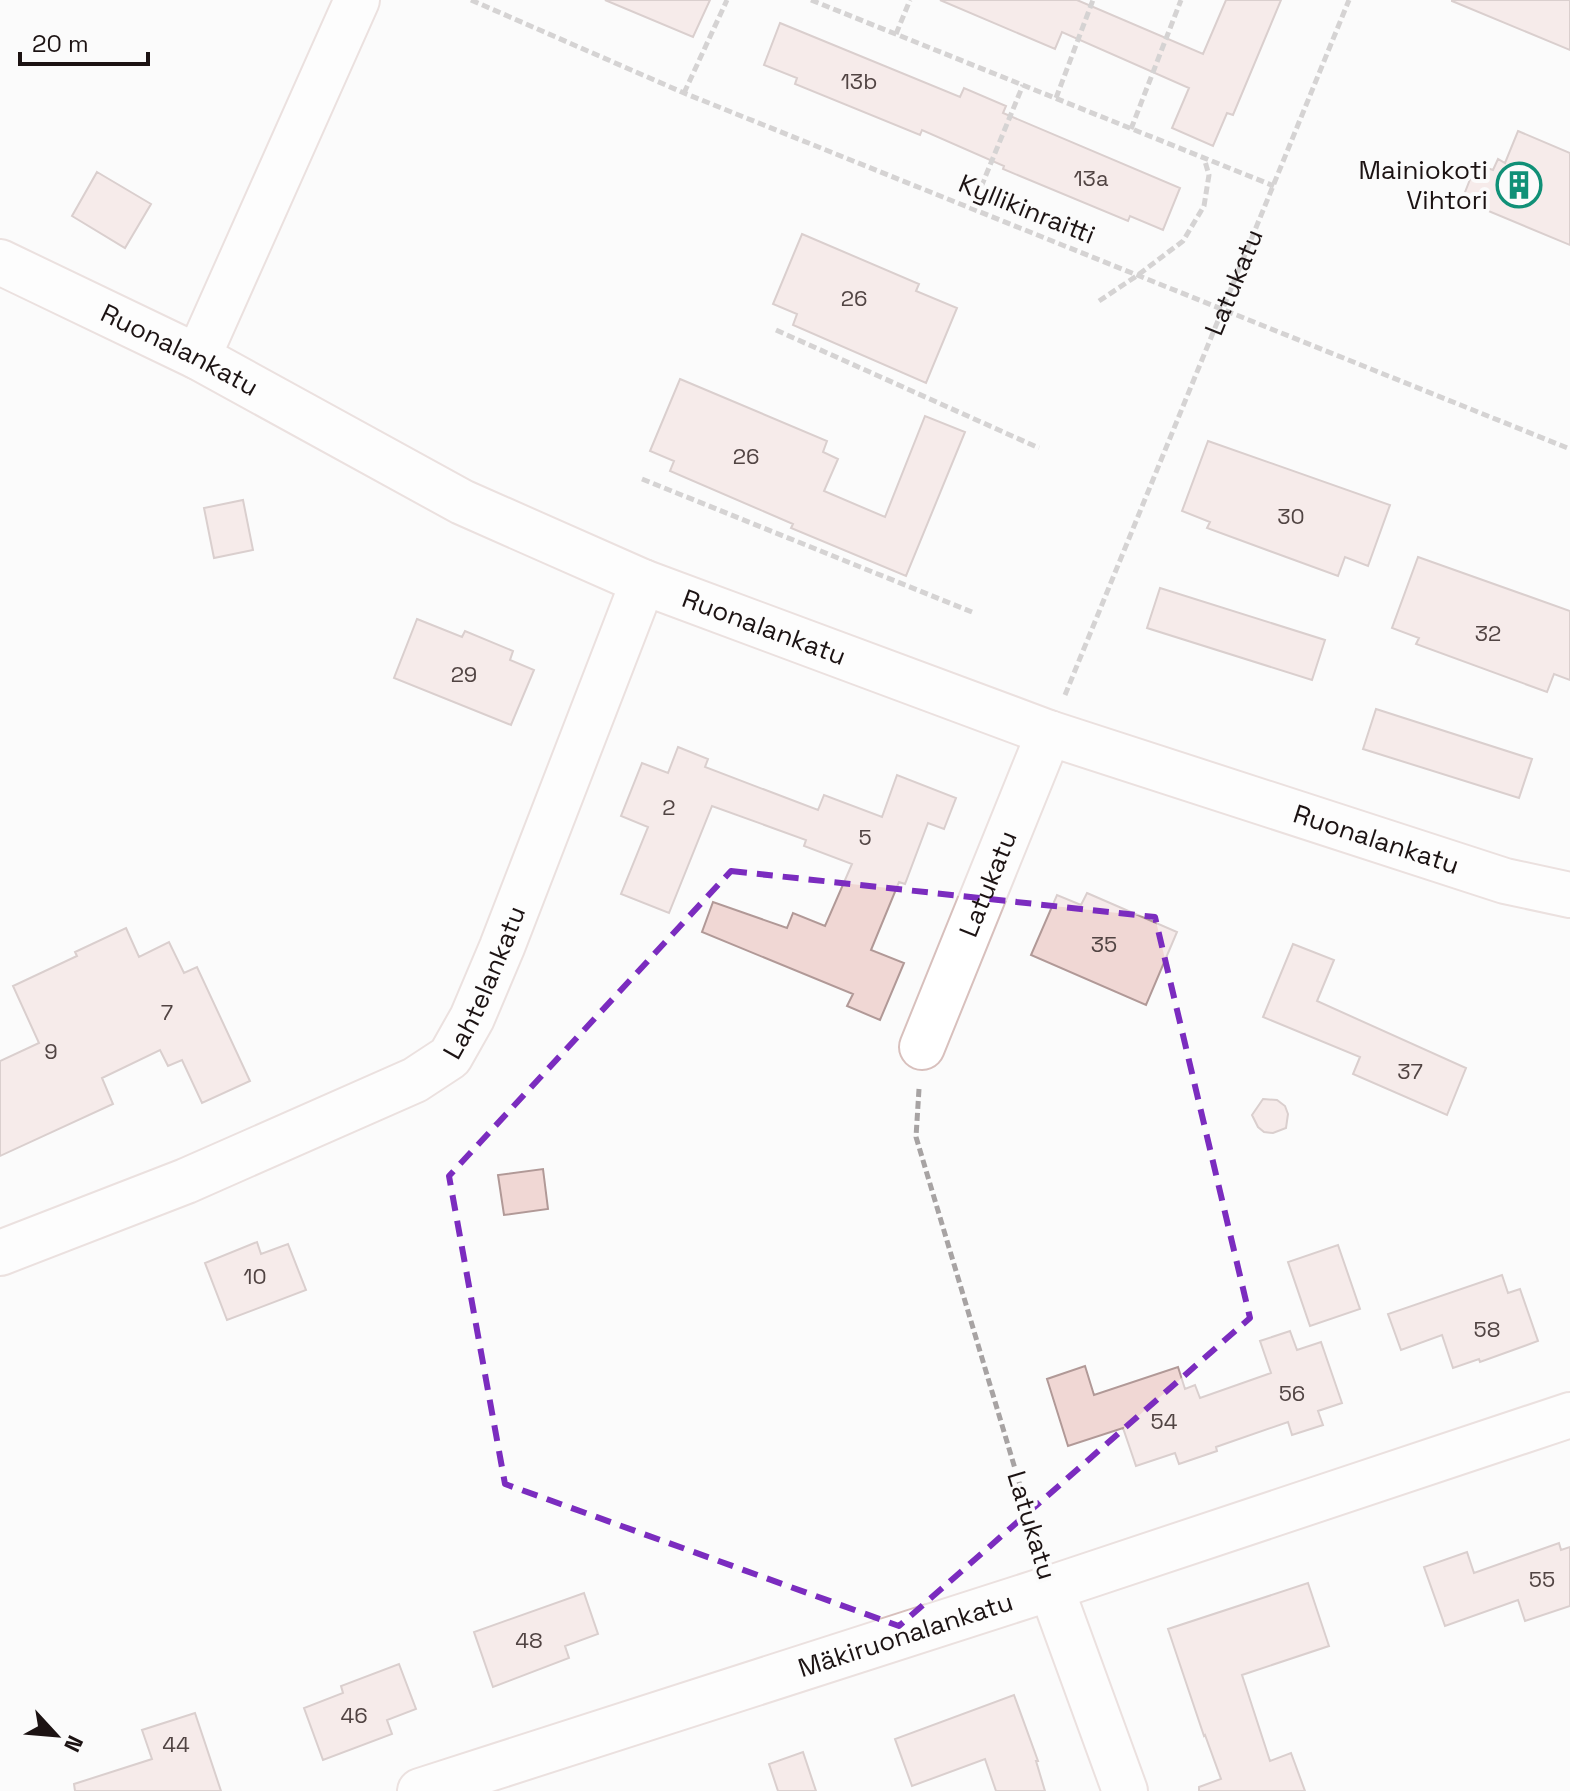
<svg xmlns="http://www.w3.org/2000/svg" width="1570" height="1791" font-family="'Space Grotesk',sans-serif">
<rect width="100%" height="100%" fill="#fbfbfb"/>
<!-- building -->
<path fill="#f0d7d4" stroke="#b19997" stroke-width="2" d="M605,0H710L693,37Z
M940,0H1077L1203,54L1226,0H1281L1233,115L1227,113L1213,146L1172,128L1189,88L1062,32L1055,49Z
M1452,0H1570V50L1452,1Z
M780,23L960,97L964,88L1006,106L1003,113L1180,188L1163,230L1130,216L1128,221L1003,169L1004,166L922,130L920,135L795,84L797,78L764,65Z
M1518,131L1570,153V245L1462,200L1476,164L1493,170L1498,159L1505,163Z
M97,172L151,204L125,248L72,216Z
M802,234L919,284L916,291L957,308L926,383L793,325L797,314L773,304Z
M680,379L827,441L823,452L838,459L824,491L885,517L925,416L965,432L906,576L791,528L793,524L670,471L674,461L650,451Z
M1208,441L1390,505L1368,566L1345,557L1338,576L1207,528L1210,522L1182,511Z
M243,500L253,550L214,558L204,508Z
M1418,557L1570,611V680L1554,674L1547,692L1416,644L1419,638L1392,628Z
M1160,588L1325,640L1312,680L1147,628Z
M417,619L462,637L465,631L513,651L510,660L534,670L511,725L394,678Z
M1376,709L1532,759L1519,798L1363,749Z
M678,747L708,759L705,767L818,810L824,795L882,817L897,775L956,798L944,829L928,823L905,884L899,882L871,950L904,963L880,1020L847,1006L853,994L702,932L713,902L787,928L793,913L825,926L852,864L804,846L806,840L712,806L669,913L621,894L648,827L621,816L642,763L668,773Z
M1087,893L1177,932L1146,1005L1031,955L1057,895L1081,905Z
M126,928L139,957L169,942L184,973L197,967L250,1081L202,1103L182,1060L168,1066L160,1050L102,1078L113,1104L0,1156V1061L39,1043L13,986L77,956L75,952Z
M1293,944L1334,960L1317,1001L1466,1068L1447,1115L1353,1074L1360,1057L1263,1017Z
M1263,1099L1277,1100L1285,1106L1288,1114L1286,1128L1273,1133L1264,1132L1258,1127L1252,1115Z
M543,1169L548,1209L504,1215L498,1175Z
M257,1242L261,1254L288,1244L306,1290L227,1320L205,1263Z
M1338,1245L1360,1309L1310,1326L1288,1262Z
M1502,1275L1508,1293L1520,1289L1538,1341L1480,1362L1479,1359L1453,1368L1442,1335L1401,1350L1388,1314Z
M1290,1331L1297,1350L1321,1342L1342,1403L1318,1411L1323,1425L1292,1435L1288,1422L1216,1447L1217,1451L1179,1464L1175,1453L1136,1466L1123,1428L1068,1446L1047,1379L1085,1366L1094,1395L1178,1367L1185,1389L1195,1385L1200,1398L1271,1373L1260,1341Z
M1559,1543L1561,1550L1570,1547V1606L1525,1621L1518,1600L1445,1626L1424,1567L1467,1552L1474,1573Z
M1308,1583L1329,1646L1242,1675L1270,1761L1291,1753L1305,1791H1199V1787L1221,1779L1205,1735L1204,1736L1168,1629Z
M584,1593L598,1634L565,1646L569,1658L493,1687L474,1632Z
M399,1664L416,1709L387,1720L392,1734L323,1760L304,1708L343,1693L341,1686Z
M1014,1695L1038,1761H1036L1045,1791H996L985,1759L912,1786L895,1739Z
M195,1713L221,1791H75L74,1784L152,1759L142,1730Z
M803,1752L816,1791H778L769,1764Z"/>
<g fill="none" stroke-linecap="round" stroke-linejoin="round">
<!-- minor casing -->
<g stroke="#d8c0bd" stroke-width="48">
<g id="minor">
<path id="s2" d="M0,262L198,357L462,502L643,582L1049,733L1505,881L1570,895"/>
<path d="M198,357L357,0"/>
<path id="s3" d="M922,1047L1049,733"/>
<path id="s4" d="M0,1253L186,1181L415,1080L450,1057L472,1018L502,947L643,582"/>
<path d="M1051,1588L1125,1791"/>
<path id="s5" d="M420,1791L1051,1588L1570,1415"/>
</g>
</g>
<!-- path -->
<g stroke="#a7a3a3" stroke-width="5" stroke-dasharray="8 4" stroke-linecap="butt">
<path d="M471,0L684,93L1570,449"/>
<path d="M811,0L1274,186"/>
<path d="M896,34L910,0"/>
<path d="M684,93L727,0"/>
<path d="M1056,98L1093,0"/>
<path d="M1131,129L1181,0"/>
<path d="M972,209L1023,85"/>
<path d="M1099,301L1138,275L1183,241L1204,206L1209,175L1204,158"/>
<path d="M776,330L1039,448"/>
<path d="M642,479L972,612"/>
<path id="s1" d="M1065,695L1349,0"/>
<path d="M919,1089L916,1137L1039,1549"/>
</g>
<!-- minor -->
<use href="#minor" stroke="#fff" stroke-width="44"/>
</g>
<!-- marked area -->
<path d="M0 0H1570V1791H0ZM731,871L1155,917L1250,1318L899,1626L505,1484L449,1176Z" fill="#fbfbfb" fill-opacity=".55" fill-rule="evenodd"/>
<path fill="none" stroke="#7b2cbf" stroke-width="6" stroke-dasharray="16 10" stroke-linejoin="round" d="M731,871L1155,917L1250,1318L899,1626L505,1484L449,1176Z"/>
<!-- icons -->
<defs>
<g id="building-ring" transform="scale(2.3)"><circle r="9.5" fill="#fbfbfb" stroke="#109077" stroke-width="1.5"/><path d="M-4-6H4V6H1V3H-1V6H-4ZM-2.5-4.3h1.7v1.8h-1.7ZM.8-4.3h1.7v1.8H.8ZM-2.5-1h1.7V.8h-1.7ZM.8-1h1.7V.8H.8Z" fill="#109077"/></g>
</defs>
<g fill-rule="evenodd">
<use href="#building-ring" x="1519" y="185"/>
</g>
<g text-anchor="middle" stroke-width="8" stroke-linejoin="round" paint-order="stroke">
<!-- number labels -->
<g font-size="22" fill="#514443">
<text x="859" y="89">13b</text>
<text x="1091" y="186">13a</text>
<text x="854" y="306">26</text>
<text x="746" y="464">26</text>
<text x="1291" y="524">30</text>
<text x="1488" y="641">32</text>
<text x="464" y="682">29</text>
<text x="669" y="815">2</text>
<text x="865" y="845">5</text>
<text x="1104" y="952">35</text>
<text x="167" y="1020">7</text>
<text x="51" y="1059">9</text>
<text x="1410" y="1079">37</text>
<text x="255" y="1284">10</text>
<text x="1487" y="1337">58</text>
<text x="1292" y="1401">56</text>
<text x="1164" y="1429">54</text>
<text x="1542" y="1587">55</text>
<text x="529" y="1648">48</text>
<text x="354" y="1723">46</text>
<text x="176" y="1752">44</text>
</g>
<!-- poi labels -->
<g font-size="26" fill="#1c1313" stroke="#fbfbfb" text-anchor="end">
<text x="1488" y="179">Mainiokoti<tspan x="1488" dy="30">Vihtori</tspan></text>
</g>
<!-- street labels -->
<g font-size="26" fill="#1c1313" stroke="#fbfbfb">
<text transform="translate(1027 209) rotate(22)" y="9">Kyllikinraitti</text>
<text dy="9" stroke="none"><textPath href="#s1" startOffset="446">Latukatu</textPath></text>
<text dy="9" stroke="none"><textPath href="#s2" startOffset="200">Ruonalankatu</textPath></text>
<text dy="9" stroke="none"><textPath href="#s2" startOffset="848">Ruonalankatu</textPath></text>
<text dy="9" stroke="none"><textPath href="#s2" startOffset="1496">Ruonalankatu</textPath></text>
<text dy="9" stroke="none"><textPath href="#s3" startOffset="176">Latukatu</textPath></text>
<text dy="9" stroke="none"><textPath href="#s4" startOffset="574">Lahtelankatu</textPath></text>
<text transform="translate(1032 1525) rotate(73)" y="9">Latukatu</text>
<text dy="9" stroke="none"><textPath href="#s5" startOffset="510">Mäkiruonalankatu</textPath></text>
</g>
</g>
<!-- north arrow -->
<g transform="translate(56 1735) rotate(116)" stroke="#fbfbfb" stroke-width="6" paint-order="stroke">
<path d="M0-6L14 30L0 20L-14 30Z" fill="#1c1313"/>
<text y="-12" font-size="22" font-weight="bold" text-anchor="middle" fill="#1c1313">N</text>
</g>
<!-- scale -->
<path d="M20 52v12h128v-12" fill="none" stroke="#1c1313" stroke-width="4"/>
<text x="32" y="52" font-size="24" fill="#1c1313" stroke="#fbfbfb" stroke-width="6" paint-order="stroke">20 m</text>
</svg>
